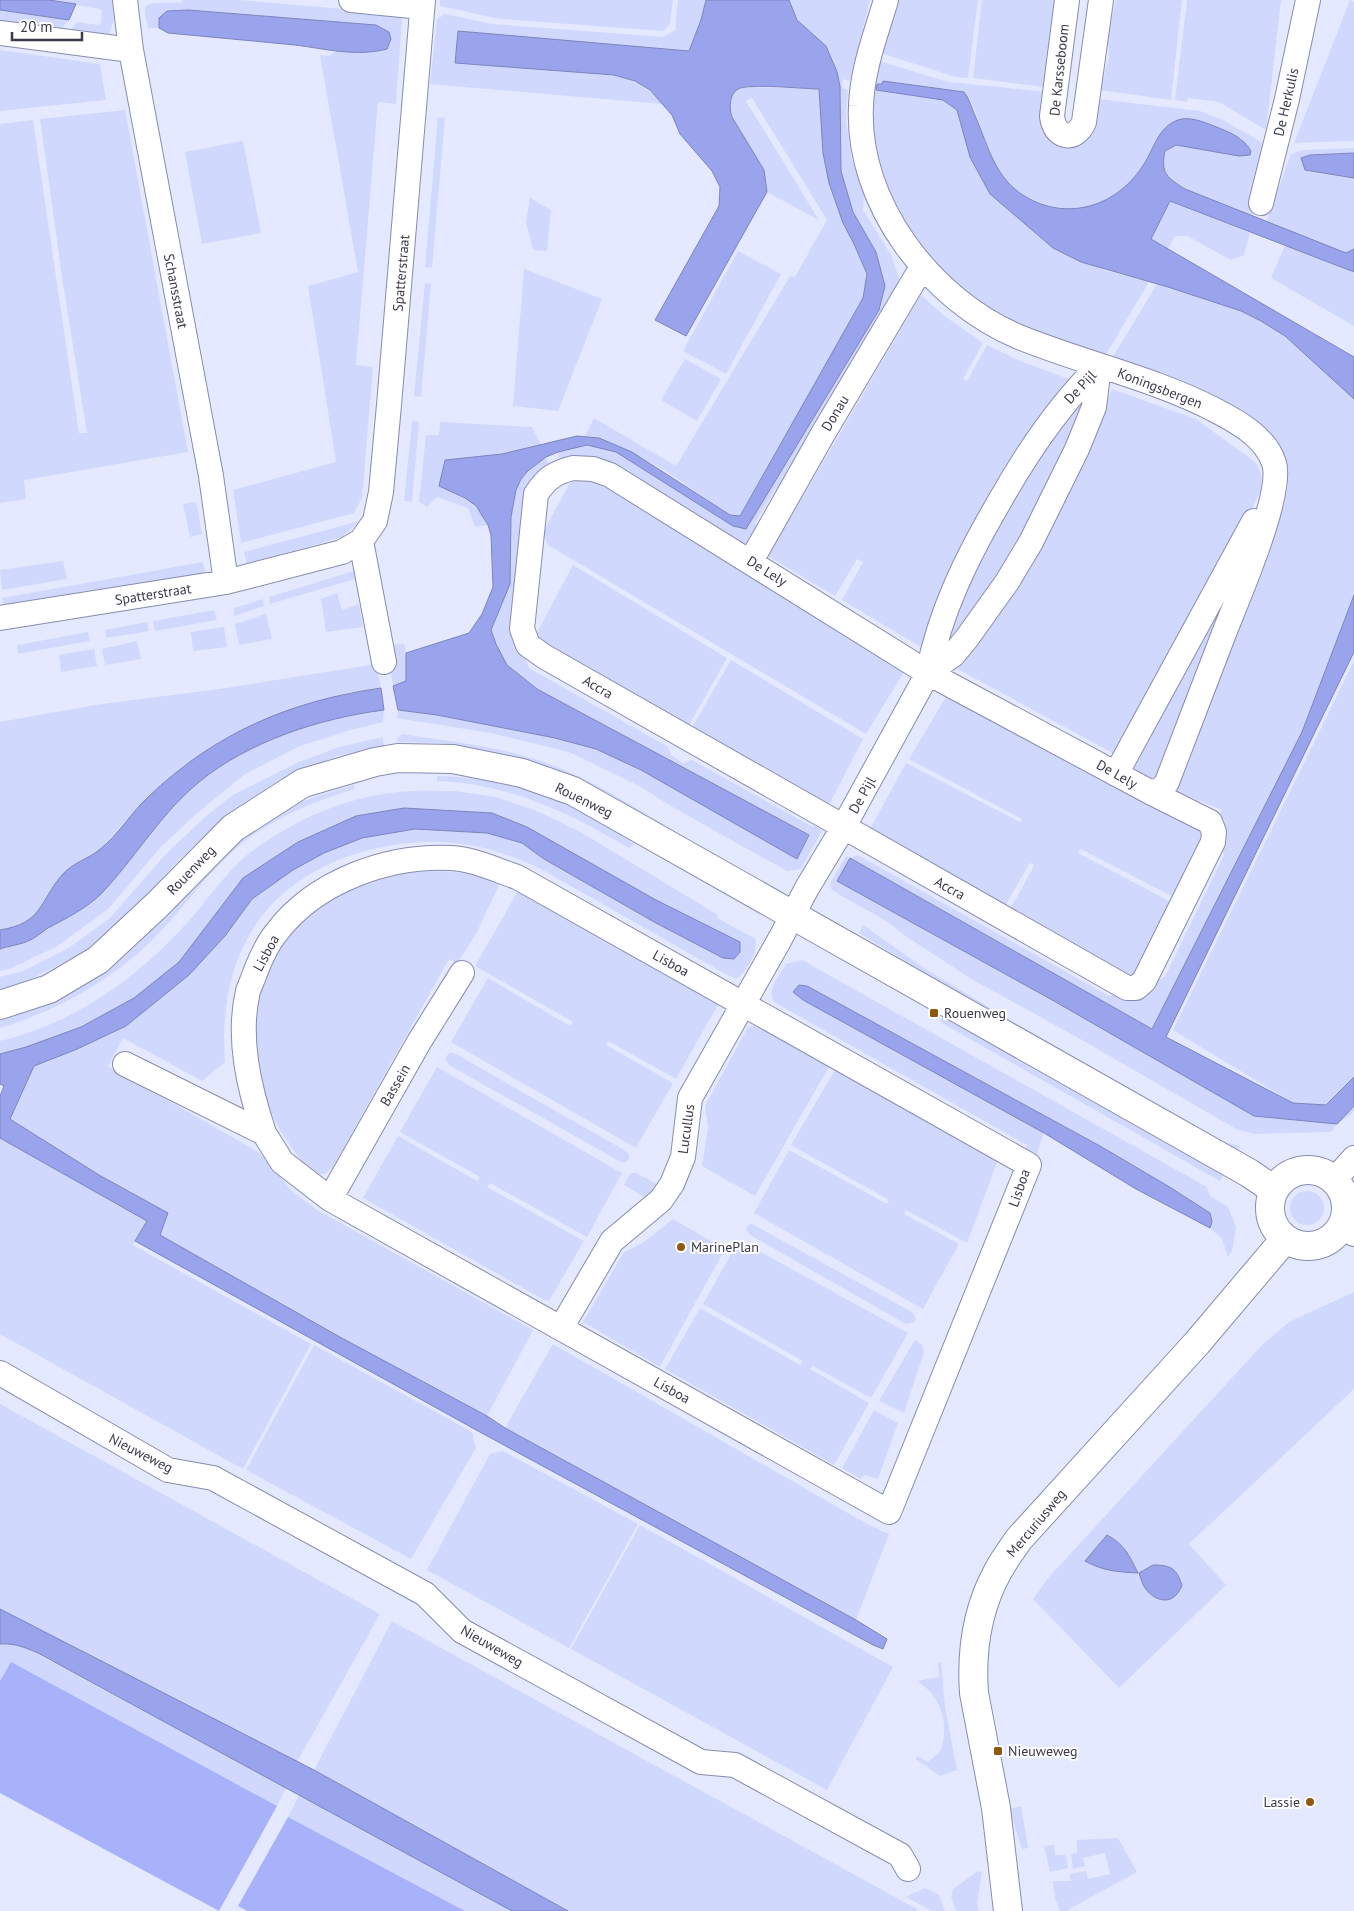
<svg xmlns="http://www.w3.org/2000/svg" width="1354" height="1911" font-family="'PT Sans',sans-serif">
<rect width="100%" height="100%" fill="#e5e9ff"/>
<!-- green -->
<path fill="#d1d8fe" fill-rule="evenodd" d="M49,0H113L114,20L109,34L95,39L66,36L77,22L98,25L101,23L102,11L99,9Z
M181,0H241L378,12L395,15L402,18L396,104L378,102L356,365L373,367L362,498L354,513L241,543L233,490L336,462L308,286L358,272L320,55L330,56L335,51L374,52L389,32L376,25L188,10L159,18V28H148C147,22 144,14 145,8C146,0 172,4 181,2Z
M440,0H673L670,24L663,31L500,19L440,6Z
M678,0H706L701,20L689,51L458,31L456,63L614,75C636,81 646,86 662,104L430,84L437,19L445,14L492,24L663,37L675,30Z
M789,0H870L850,81L843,79L842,88L848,90L846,119L851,156L864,195L863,210L891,255L900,280L861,345L864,354L784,490H775L755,523L759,532L749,542L736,547L561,464L558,452L587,445L616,452L733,526L746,528L879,310L885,286L876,252L853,212L841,171L840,86L826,46L797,20Z
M893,0H978L968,78L955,77L878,52Z
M982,0H1057L1050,88L973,78Z
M1116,0H1182L1171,100L1100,90L1109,57L1108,31Z
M1187,0H1281L1266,130L1219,102L1188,98L1187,102L1175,100Z
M1350,0L1354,2V141L1294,143Z
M0,10L9,11L69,20L57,34L0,25Z
M0,50L100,64L106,100L0,111Z
M876,60L949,82L1048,92L1055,142L1066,147L1080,146C1096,131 1097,121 1098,99L1200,111L1223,120L1263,143L1252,217C1235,209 1177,191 1168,177C1162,168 1163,161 1165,151L1176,145L1239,156L1242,139L1207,123L1155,140C1147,157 1140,176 1125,189C1084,224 1019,210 994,163C984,145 978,106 964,92L883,81L882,84L870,83Z
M753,87L819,89L823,153L843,223L854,244L867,274L863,298L741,516L730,515C687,487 637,445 585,436L594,418L676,466L790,276L795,277L827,220L752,98L746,101L819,220L767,192L764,170L732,117C729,108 729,91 740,88C744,87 749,87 753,87Z
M876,90L943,100L957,110L961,122L1016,217L1032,230L1104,270L1149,282L1105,356H1094L991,313L938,270L903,224L880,177L868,138V93Z
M125,110L188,452L24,480L26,499L0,503V124L33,120L79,433H87L63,284L40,119Z
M438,117L445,118L432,268L425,267Z
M243,141L261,233L202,244L185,152Z
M1354,148V153L1311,155L1301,158L1305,170L1354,178V249L1346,253L1266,222L1291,154L1303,150Z
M530,198L551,210L547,251L533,250L526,222Z
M1170,201L1250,233L1244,255L1231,260L1187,236H1175L1168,249L1151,239Z
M1286,243L1354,273V326L1271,278Z
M738,251L781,274L726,374L683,351Z
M524,269L602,299L558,411L513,406Z
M425,283L431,284L421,397L414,396Z
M1157,284C1190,293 1230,304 1261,321C1291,337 1331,373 1354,399V595L1302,732L1152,1029L851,858L837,881L1054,1001L1337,1124L1354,1106V1112L1337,1124L1331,1132L1254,1134L1238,1130L1075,1036L973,980L904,935L888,922L840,895L831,889L830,883L846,856L850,858L858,855L1109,996L1165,977L1224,855L1217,819L1222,810L1175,791L1284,505L1288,485L1282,459L1114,358V355Z
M921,295L943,315L983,343L963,379L967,381L987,345L1018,360L1074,381L924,649L842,600L863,562L857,559L835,596L768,556Z
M685,359L721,379L697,421L661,400Z
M1112,389L1196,419L1254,461C1262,471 1262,478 1261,491L1118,756L954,667L1083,454Z
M1079,396L1089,401L1009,565L944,648L974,559Z
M412,421L419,422L412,502L404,501Z
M440,422L532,427L542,446L502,454L444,460L439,486C461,494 476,504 488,525L475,527L468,508L437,497L427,507L419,502L426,435H439Z
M546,457L550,469L526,494L521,512L520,576L509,630L518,650L525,656L529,668L668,747L671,755L683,763L692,760L811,826H816L822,831L801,869L787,871L669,805L641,787L569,752L491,733L397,718L398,710L437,715L555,738L596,749L641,770L797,859L809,835L537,689L507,665L496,644L491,630L516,490L521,479Z
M571,481H590L613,491L904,672L866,734L548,545L543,532Z
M196,502L202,534L190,537L183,504Z
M360,521L342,537L247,564L244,552Z
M63,561L67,579L2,590L0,570Z
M203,562L206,576L8,609L4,605L2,598Z
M573,565L727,658L688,727L532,642Z
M1239,568L1165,769C1152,782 1147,783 1131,774Z
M354,571L355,579L270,604L269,597Z
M337,593L342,610L359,604L363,627L326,632L321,599Z
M263,599L264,606L234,616V608Z
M214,610L217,620L155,631L153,621Z
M266,614L272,639L239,645L235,624Z
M147,622L149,631L106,638L105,630Z
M224,627L227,647L193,651L191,632Z
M88,632L90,641L18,654L17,645Z
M137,641L141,659L105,665L102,649Z
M404,644L406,653V681L393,686L386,645Z
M94,649L97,666L61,672L59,655Z
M731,660L863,739L828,807L691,729Z
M1354,661V1077L1326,1105L1293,1103L1173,1030Z
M376,664L381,688L345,693L185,764L147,797L99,850L73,865L62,875L37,914L14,928L0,930V722L95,705L226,688Z
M946,697L1210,832L1175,898L1081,849L1078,853L1173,903L1131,981L1009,911L1034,866L1032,863L1029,864L1004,908L869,831L906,763L1020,822L1022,819L909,759Z
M384,710L383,722L351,730L300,746L245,774L196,814L160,848L108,909L56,947L9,969L0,971V949C8,946 18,945 26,942C34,939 41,933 49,928C67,918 87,908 102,893C136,857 161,813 199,782C249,741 321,718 384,710Z
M402,734C445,741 489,745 531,758C579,772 622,800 665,825L661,831L548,768L494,753L443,743L397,742V739Z
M383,737L384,746L337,756L278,781L223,818L177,862L129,915L85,951L16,987L0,992V977L23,971L67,949L109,919L166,854L205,817L233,795L299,762L339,747Z
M437,776C517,777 569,799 634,844L629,848C567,812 511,784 437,781Z
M354,785L355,789C314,801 273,818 240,845C204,875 179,916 144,948C103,985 53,1012 0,1028V1019L33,1007L101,972L138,944L214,857L281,810L314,797Z
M455,791L496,797L537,811L579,831L718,915L717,918L756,939C757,953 748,970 736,979L720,971L541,869C513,856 485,846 454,843C379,836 289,865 250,934C227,973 222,1018 225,1062L202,1081L123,1038L108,1066L260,1153L291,1190L317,1210L533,1330L487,1416L338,1336L159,1235L167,1213L99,1175L10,1118L34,1066L75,1050L126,1026L189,975L225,936L252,899L293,870L324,853L362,838L415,829L487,833L522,843L544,859L656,923L723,958L734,959L740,952V942L656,900L527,827L492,813L403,808L356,816L243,878L179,962L134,998L81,1027L26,1047L0,1054V1041C74,1023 135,980 186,924C209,899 227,869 255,849C297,819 346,797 398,792C416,790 436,791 455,791Z
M443,871L471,874L500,883L477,932L457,964L449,959L333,1167L325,1174L316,1175L302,1162L281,1132L265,1100L252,1029L257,993L267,963L311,908L371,878L409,872Z
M518,891L527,893L719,1003L676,1079L608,1041L606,1045L673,1083L636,1148L451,1042L488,978L570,1026L573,1022L475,966Z
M863,925L924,968L1010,1020L1227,1143L1240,1146L1236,1153L1005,1022L859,933Z
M802,960L1207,1187L1210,1196L1228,1207L1236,1227L1232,1251L1228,1257L1222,1239L1210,1228L1212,1222L1210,1213L1168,1186L1100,1146L807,986L794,992L803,1000L1044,1133L1035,1159L1023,1153L1027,1145L774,1002C766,989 779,976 786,964Z
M944,1014L1224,1174L1220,1181L940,1022Z
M754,1025L761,1027L830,1065L755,1196L702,1166L708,1127L705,1106L748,1027Z
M450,1052L456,1054L626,1151L629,1154V1159L626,1162H621L449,1065L445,1058Z
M437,1067L622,1173L587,1237L490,1183L487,1187L584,1241L549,1301L544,1300L363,1198L398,1136L477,1181L480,1177L400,1132Z
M836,1068L998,1160L967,1243L906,1210L904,1214L959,1244L923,1309L754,1213L789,1150L887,1204L889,1200L791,1145Z
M0,1138L148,1221L133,1245L311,1344L243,1469L0,1334Z
M632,1173H636L657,1184L649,1196L644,1197L624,1185L629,1175Z
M1290 1208a17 17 0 1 1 34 0a17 17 0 1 1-34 0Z
M673,1219L725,1249L660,1367L583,1322L624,1252L644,1242Z
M752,1224L912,1312L916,1319L914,1322L906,1324L750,1235L746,1230L748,1225Z
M739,1240L908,1333L871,1398L813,1366L810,1369L869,1403L834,1465L665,1369L700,1308L800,1365L803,1361L703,1304Z
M1354,1292V1389L1189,1544L1226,1585L1119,1688L1033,1599L1049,1577L1263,1344L1289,1322ZM1129,1554L1138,1573L1086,1561L1088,1558Z
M915,1340L922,1345L924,1352L904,1413L879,1401Z
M553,1344L867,1524L889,1534L856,1620L505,1428Z
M314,1345L472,1432L476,1448L411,1559L246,1470Z
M0,1404L380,1614L297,1762L0,1609Z
M874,1410L898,1423L878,1479L864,1475L861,1479L842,1468Z
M503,1451L638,1524L569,1648L427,1570L490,1454Z
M640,1525L893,1667L827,1790L571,1649Z
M392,1621L917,1909L916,1911H569L314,1770Z
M0,1643H10L26,1648L286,1788L277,1806L11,1663L0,1681Z
M941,1662L945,1706L957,1770L940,1776L916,1759L917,1756L928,1762C932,1758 937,1755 940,1751C943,1747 943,1740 944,1735C946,1712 936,1693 917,1681L939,1677L938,1663Z
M299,1795L512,1911H465L288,1817Z
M1021,1806L1028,1848L1022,1849L1009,1809Z
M1118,1838L1137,1872L1071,1908L1068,1911H1060L1055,1898L1053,1881H1071L1070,1874L1086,1871L1088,1879L1110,1874L1105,1853L1083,1858L1085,1866L1073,1869L1071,1854L1077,1853V1840Z
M1054,1845L1055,1855H1066L1068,1868L1050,1872L1044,1846Z
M978,1871L982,1872L977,1903L979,1911H956L951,1897L953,1889Z
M925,1888L939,1895L945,1911H932L906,1897Z"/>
<!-- forest -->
<path fill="#a8b2fb" d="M11,1662L277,1806L219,1911L0,1793V1681Z
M288,1817L465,1911H247L238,1906Z"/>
<!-- water -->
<path fill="#9aa4ec" stroke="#7d84bb" d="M0,0H49L76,4L69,20L0,10Z
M706,0H789L797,20L826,46L837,72L840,86L841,171L853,212L876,252L885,286L879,310L746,529L733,526L616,452L587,445L558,452L546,457L528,471L521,479L516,490L511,517L510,584L491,630L496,644L507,665L537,689L809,835L797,859L641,770L596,749L555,738L437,715L398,710L393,686L406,681V653L469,633L482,614L493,587L491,535L488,525L476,506L465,498L439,486L445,460L502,454L577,436L599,438L632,452L730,515L740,516L863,298L867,274L854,244L843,223L829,183L823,153L819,89C805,89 748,83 738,89C729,94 729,109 732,117L764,170L767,192L686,336L655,320L719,206L720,187L712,171L680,134L672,115L650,90L635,81L614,75L455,63L458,31L689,51L701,20Z
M188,10L376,25L389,32L391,39L387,49C357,57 326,49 295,45C253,41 211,37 168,33L159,28V18L167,11Z
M883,81L964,92C969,98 971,106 974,113C987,142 993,174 1020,193C1063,223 1115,208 1142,167C1153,152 1157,127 1178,120C1189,116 1204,122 1214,126C1229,132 1243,137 1251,151L1250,155L1239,156L1176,145L1165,151C1160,174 1168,178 1185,189L1346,253L1354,249V272L1170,201L1151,239L1354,357V399L1285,336L1261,321L1241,311L1168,287L1081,262L1053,248L990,194L970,157L957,110L943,100L876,90L877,84H882Z
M1354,153V178L1305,170L1301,158L1310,155Z
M1354,595V652L1166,1037L1293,1103L1326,1105L1354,1077V1106L1337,1124L1254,1116L1054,1001L837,881L850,858L1152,1029L1302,732Z
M381,688L384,710C321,718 249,741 199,782C161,813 136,857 102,893C87,908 67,918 48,928C41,933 34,939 26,942C18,945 8,946 0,949V930C43,923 39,902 62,875C72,863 88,859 99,850C118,835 131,813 148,797C215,733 290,701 381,688Z
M404,808L492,813L527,827L656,900L740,942V952L734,959L723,958L656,923L544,859L522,843L487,833L415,829L362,838L324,853L293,870L252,899L225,936L189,975L126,1026L75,1050L34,1066L10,1119L99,1175L168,1213L160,1235L338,1336L487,1416L505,1428L856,1620L887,1639L883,1649L873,1645L478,1431L135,1241L147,1221L0,1138V1096L4,1086L0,1084V1054L26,1047L81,1027L134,998L179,962L243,878L298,842L356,816Z
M799,985L807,986L1100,1146L1168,1186L1210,1213L1212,1222L1210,1228L1136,1189L1044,1133L803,1000L793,992Z
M1107,1535C1125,1545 1129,1555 1138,1573C1118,1572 1103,1571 1085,1561Z
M1153,1565C1171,1565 1176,1568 1182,1585C1175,1605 1157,1604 1145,1588C1142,1584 1141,1578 1139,1573Z
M0,1609L314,1770L568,1911H512L69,1670C48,1659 24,1642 0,1644Z"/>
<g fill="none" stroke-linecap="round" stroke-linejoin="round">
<!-- minor casing -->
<g stroke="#878cad" stroke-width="26">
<path id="minor" d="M125,0L131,50L211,476L226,582
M351,0L422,7
M886,0C876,34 862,70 861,106C856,203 931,300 1019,337C1083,363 1152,378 1213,409C1236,421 1265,436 1274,463C1284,494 1236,602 1223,636C1204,685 1186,733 1167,782L1161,790L1150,792
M1067,0L1052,116C1054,138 1075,143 1084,122L1101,0
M0,33L131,50
M1261,203L1287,99L1308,0
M573,468L593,469L610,475L928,673L1150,792L1210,822L1214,832L1213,842L1144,981L1136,988H1127L545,657L528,645L522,629L536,494C547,478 554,473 573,468Z
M361,541L384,662
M751,561L824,432L922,267
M0,618L226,582L342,552L361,541L375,521L381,492L389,405L423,0
M928,673L953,655L967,638L1007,582L1031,542L1077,449L1094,407L1099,366
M1116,774L1254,521
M125,1064L264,1133L282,1162L330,1199L889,1512L1029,1165L517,877C496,870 473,859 451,858C388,855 315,881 276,933C267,944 260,960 255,973C253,979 250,985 248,991C237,1038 249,1088 264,1133
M1334,1180L1354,1158
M330,1199L419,1042L462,973
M1341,1227L1354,1234
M561,1328L612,1241L661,1200L672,1184L683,1157L690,1098L780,939L807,888L843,828L928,673C940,612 967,557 998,504C1026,454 1058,406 1099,366
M0,1373L168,1470L213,1478L425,1594L462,1631L701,1762L735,1765L900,1855L908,1869"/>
</g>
<!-- secondary casing -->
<g stroke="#878cad" stroke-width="30">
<path id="secondary" d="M0,1005L49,989L98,960L157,905L233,828L303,783L375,762L398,758L453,759L522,773L573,791L1249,1173L1274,1190
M1270 1208a38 38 0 1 1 76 0a38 38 0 1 1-76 0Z
M1008,1911L996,1808L974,1693C971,1651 977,1609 998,1571C1004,1560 1012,1549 1019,1539L1197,1343L1285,1239"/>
</g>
<!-- minor -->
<use href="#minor" stroke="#fff" stroke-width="24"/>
<!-- secondary -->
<use href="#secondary" stroke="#fff" stroke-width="28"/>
</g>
<!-- markers -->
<g fill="#8f590c" stroke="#fff" stroke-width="2">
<rect x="929" y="1008" width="10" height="10" rx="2.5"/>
<circle cx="681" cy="1247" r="5"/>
<rect x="993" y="1746" width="10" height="10" rx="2.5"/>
<circle cx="1310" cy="1802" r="5"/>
</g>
<g text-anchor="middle" stroke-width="4" stroke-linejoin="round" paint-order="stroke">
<!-- street labels -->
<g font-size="14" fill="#393b49" stroke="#fff">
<text transform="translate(1059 70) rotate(-84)" y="5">De Karsseboom</text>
<text transform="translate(1286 102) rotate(-77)" y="5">De Herkulis</text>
<text transform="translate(401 273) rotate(-85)" y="5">Spatterstraat</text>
<text transform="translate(176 291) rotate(79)" y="5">Schansstraat</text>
<text transform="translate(1080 387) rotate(-47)" y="5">De Pijl</text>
<text transform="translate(1160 388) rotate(21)" y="5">Koningsbergen</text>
<text transform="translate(835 413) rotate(-59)" y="5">Donau</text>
<text transform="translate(767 571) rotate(32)" y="5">De Lely</text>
<text transform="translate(153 594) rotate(-9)" y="5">Spatterstraat</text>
<text transform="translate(598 687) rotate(30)" y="5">Accra</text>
<text transform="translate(1117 774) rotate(29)" y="5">De Lely</text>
<text transform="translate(862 795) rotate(-61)" y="5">De Pijl</text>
<text transform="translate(584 800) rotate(26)" y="5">Rouenweg</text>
<text transform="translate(191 870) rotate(-46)" y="5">Rouenweg</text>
<text transform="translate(950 888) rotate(29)" y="5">Accra</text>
<text transform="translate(266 953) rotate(-62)" y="5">Lisboa</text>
<text transform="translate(671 963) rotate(29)" y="5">Lisboa</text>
<text transform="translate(395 1085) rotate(-60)" y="5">Bassein</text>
<text transform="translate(686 1129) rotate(-82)" y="5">Lucullus</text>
<text transform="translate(1019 1188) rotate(-71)" y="5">Lisboa</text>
<text transform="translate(672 1390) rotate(29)" y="5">Lisboa</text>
<text transform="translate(141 1453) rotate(27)" y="5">Nieuweweg</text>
<text transform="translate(1036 1523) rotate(-50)" y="5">Mercuriusweg</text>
<text transform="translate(492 1646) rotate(30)" y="5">Nieuweweg</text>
</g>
<!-- poi labels -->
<g font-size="14" fill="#393b49" stroke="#fff" text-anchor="start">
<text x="944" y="1018">Rouenweg</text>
<text x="691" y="1252">MarinePlan</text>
<text x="1008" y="1756">Nieuweweg</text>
<text x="1300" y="1807" text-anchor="end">Lassie</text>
</g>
</g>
<!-- scale -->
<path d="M12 32v8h70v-8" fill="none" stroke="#393b49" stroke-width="2.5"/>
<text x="20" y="32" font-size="15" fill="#393b49" stroke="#ffffff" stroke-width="4" paint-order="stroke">20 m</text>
</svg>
